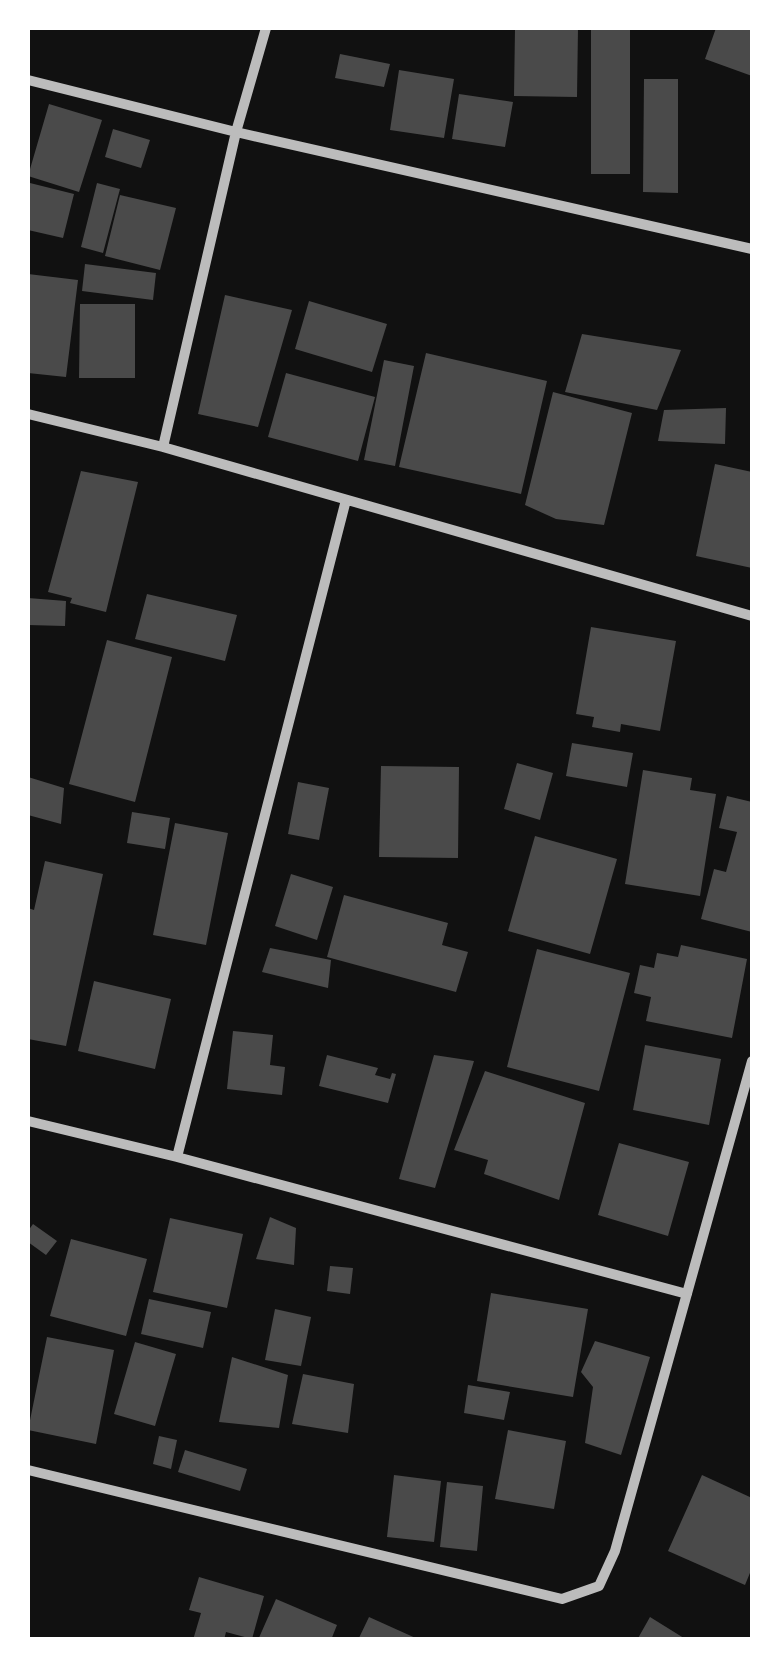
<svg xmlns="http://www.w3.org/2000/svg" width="780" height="1667" font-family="'Roboto Condensed',sans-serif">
<rect width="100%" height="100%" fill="#111"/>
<!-- building -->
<path fill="#4a4a4a" d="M515,28H578L577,97L514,96Z
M591,28H630V174H591Z
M716,28H752V76L705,59Z
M340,54L390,64L384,87L335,78Z
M399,70L454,79L444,138L390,130Z
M644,79H678V193L643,192Z
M459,94L513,102L505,147L452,139Z
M49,104L102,120L79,192L28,176Z
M113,129L150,140L141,168L105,157Z
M30,183L74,194L63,238L28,230V196Z
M97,183L120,189L103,253L81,247Z
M120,195L176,208L160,270L105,256Z
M85,264L156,273L153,300L82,291Z
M28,274L78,280L66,377L28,373Z
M225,295L292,310L258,427L198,414Z
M309,301L387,324L372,372L295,349Z
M80,304H135V378H79Z
M582,334L681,350L657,410L565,392Z
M426,353L547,381L521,494L399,467Z
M384,360L414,366L395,466L364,460Z
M286,373L375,397L358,461L268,437Z
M553,392L632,413L604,525L556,519L525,505Z
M726,408L725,444L658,441L664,410Z
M715,464L752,472V568L696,556Z
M81,471L138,482L106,612L70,603L72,598L48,592Z
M147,594L237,615L225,661L135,639Z
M28,598L66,601L65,626L28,625Z
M591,627L676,641L660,731L621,724L620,732L592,727L594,717L576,714Z
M107,640L172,657L135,802L69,784Z
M572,743L633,753L627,787L566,776Z
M517,763L553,773L540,820L504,809Z
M381,766L459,767L458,858L379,857Z
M643,770L692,778L690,790L716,794L700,896L625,884Z
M28,777L64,788L61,824L28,815Z
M298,782L329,788L319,840L288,834Z
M727,796L752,802V932L701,919L714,869L726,872L737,832L719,828Z
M132,812L170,818L165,849L127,843Z
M175,823L228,833L206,945L153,935Z
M535,836L617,859L590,954L508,931Z
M45,861L103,874L66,1046L28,1039V908L34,910Z
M291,874L333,887L317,940L275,926Z
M344,895L448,923L442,945L468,952L456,992L327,957Z
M681,945L747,959L732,1038L646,1021L651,997L634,993L640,965L654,968L657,953L678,957Z
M270,948L331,960L328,988L262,972Z
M537,949L630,973L599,1091L507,1067Z
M94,981L171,999L155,1069L78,1051Z
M233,1031L273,1035L270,1065L285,1067L282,1095L227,1089Z
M645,1045L721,1059L709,1125L633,1110Z
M327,1055L378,1068L375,1075L390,1079L392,1073L396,1074L388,1103L319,1086Z
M434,1055L474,1061L435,1188L399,1179Z
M485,1071L585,1103L559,1200L484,1174L488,1160L454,1150Z
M619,1143L689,1162L668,1236L598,1215Z
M270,1217L296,1228L294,1265L256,1259Z
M170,1218L243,1234L227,1308L153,1292Z
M33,1224L57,1241L46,1255L28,1242V1231Z
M71,1239L147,1259L126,1336L50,1316Z
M330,1266L353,1268L350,1294L327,1291Z
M491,1293L588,1309L573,1397L477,1381Z
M149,1299L211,1312L203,1348L141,1334Z
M275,1309L311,1317L301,1366L265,1360Z
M47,1337L114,1350L96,1444L28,1430Z
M595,1341L650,1357L621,1455L585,1443L593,1387L581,1372Z
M135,1342L176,1354L155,1426L114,1414Z
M232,1357L288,1375L279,1428L219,1422Z
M303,1374L354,1384L348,1433L292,1424Z
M468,1385L510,1392L504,1420L464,1413Z
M508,1430L566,1441L554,1509L495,1499Z
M159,1436L177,1440L171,1469L153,1464Z
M185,1450L247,1469L240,1491L178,1472Z
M394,1475L441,1481L434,1542L387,1537Z
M702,1475L752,1498V1568L745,1585L668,1551Z
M447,1482L483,1486L477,1551L440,1547Z
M199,1577L264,1596L252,1639L226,1632L224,1640H193L201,1613L189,1610Z
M276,1599L337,1625L331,1640H258Z
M369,1617L420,1640H358Z
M650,1617L687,1640H637Z"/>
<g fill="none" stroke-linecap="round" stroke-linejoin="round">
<!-- minor -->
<path stroke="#bcbcbc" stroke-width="10" d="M28,80L236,132L752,249
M28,414L163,447L752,616
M163,447L236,132L266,28
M28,1121L177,1157L687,1294
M177,1157L346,500
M28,1470L562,1599L599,1586L615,1551L752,1061"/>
</g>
<!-- border -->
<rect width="780" height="1667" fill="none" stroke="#ffffff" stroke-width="60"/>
</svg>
